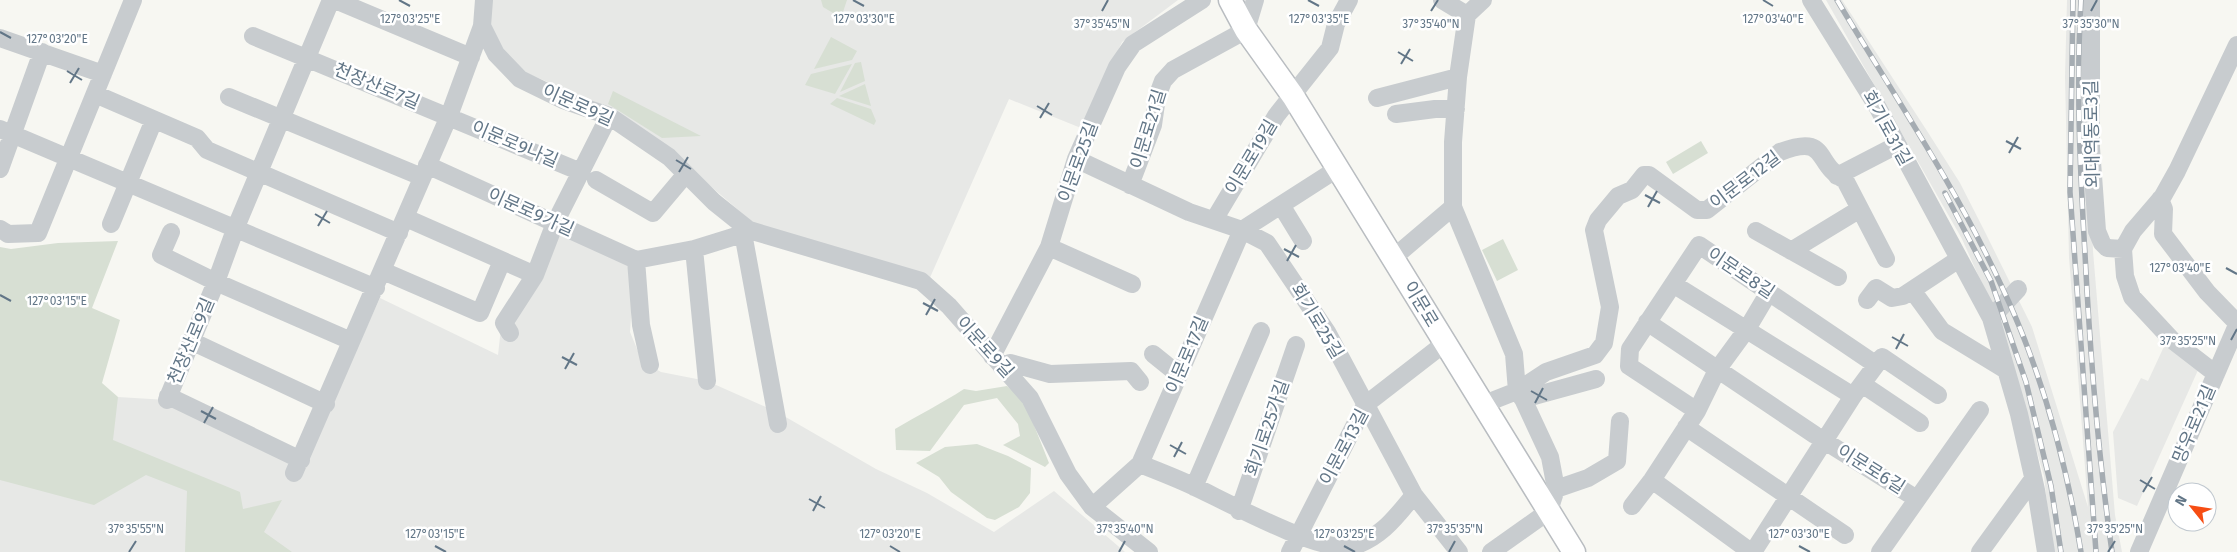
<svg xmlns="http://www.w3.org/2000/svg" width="2237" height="552" font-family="'Fira Sans','Noto Sans KR',sans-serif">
<rect width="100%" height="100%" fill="#f7f7f2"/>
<!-- built -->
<path fill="#e7e8e6" d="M489,0H1178L1122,42L1081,128L1009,99L928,282L757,226L693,171L605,106L524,72L503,49L488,19Z
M1826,0H1842L1929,134L1960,183L1984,230L2032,327L2088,507L2069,257L2065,77L2067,0H2091L2089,117L2093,251L2115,515L2122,552H2052L2044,476L2000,324L1962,239Z
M555,229L627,260L632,302L630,332L642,361L661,372L707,381L777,412L876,469L927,493L994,532L1054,491L1125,552H0V480L59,471L118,397L167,400L303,466L380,298L498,355L501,328Z
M2167,340L2203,359L2137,506L2118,498L2113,432L2141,378L2148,381Z"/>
<!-- green -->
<path fill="#d7dfd3" d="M821,0H847L843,12L841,11L838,16L823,7Z
M831,37L857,51L852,60L814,69Z
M861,62L865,81L840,92L855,63Z
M852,64L835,94L805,85L811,74Z
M865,84L871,106L839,96Z
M613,91L701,136L662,138L608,104Z
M837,98L871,109L876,121L874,125L830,104Z
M1701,141L1708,153L1673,174L1666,162Z
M1503,239L1518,270L1497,281L1482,250Z
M118,241L92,308L120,320L102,383L118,397L113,440L240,492L243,509L282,500L264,532L292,552H185L187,491L146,475L94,505L0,480V528V247L11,249L58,243Z
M1007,386L1024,400L1049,463L1045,467L1003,445L1020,436L1018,424L997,398L964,405L930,451L896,450L895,429C918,415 941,404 964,389L976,391Z
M977,444L1008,456L1031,468L1030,493L1019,507L995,520L987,518L951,492L939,477L916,463L945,447Z"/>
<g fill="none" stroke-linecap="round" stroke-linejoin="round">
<!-- major casing -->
<g stroke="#b9bdc1" stroke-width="25">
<path id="major" d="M1230,0L1246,30L1293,96L1574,552"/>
</g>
<!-- minor -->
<path stroke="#c8cccf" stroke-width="18" d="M335,0L471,57
M1442,0L1467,15
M1811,0L1878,108L1991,318L2019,414L2036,490L2046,552
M2091,0V148L2097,231L2102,243L2107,248L2123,249
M482,26L496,54L520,79L563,100L609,116L669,157L714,202L749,230L921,281L949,306L1030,398L1068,474L1092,507L1149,552
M253,36L581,172
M0,38L103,74
M95,94L197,138L207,150L399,233
M229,97L422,177
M1377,98L1458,77
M1396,114L1435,109H1456
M0,129L376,288
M1076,159L1189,212L1242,230L1267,243L1327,332L1414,495L1459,552
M427,165L636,260L694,249L752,231
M0,169L42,52
M1837,176L1897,145
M596,180L653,213L685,175
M1130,185L1153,125L1157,97L1163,81L1173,70L1246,30L1255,0
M2160,199L2164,209L2163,234L2207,292L2237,323
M1281,205L1303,241
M1453,207L1514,354L1517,391L1484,404
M406,218L535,275L555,223L609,116
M1214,220L1276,116L1330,48L1336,24L1349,0
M111,224L154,120
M0,229L8,234L38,233L133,0
M1756,231L1838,277
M171,232L161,255L216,282L351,341
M743,233L778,424
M1049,247L1132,284
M694,249L707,381
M1791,251L1860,209
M1393,258L1453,207V142L1458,77L1467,15L1483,0
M636,260L641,325L650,365
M383,271L480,313L502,261
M1673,284L1853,396
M1912,290L1942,331L2006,370
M1867,300L1876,288L1892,298L1903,296L1959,259
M1991,318L2018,289
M1647,322L1815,435L1917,499
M510,333L504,323L535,275
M191,341L326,404
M1153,354L1179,375
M992,356L1049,247L1076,159L1117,67L1133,44L1202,0
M1001,366L1010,363L1050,374L1131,371L1140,382
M2216,374L2172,340L2132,297L2125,276L2123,249L2133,231L2163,196L2177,171L2237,45
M1862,384L1920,423
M168,396L301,460
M1523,399L1596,379
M167,400L216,282L236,227L331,0
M1697,411L1629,366L1630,349L1699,245L1875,364
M1686,427L1845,535
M1140,464C1158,471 1176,478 1193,486C1225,501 1318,552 1351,547C1381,538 1396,517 1414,495
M294,473L449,116L482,26L484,0
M1652,480L1751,552
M1194,487L1261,331
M1556,489L1550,457L1523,399L1517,391L1546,372L1595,355L1604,343L1610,307L1594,230L1598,220L1618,196L1632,190L1644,175H1649L1697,210H1707L1780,152C1830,133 1813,164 1845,180L1886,259
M1632,506L1652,480L1697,411L1717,370L1747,329L1769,292
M1092,507L1140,464L1242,230L1337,169
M1239,511L1296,345
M1290,552L1365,405L1445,343
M1491,552L1549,511L1556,489L1588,478L1617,461L1620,421
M1753,552L1853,396L1882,357L1938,395
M1880,552L1980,410
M1980,552L2033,479
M2139,552L2237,325"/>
<!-- major -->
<use href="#major" stroke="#fff" stroke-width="22"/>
<!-- rail casing -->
<g stroke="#a5acb2" stroke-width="5.5">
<path id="rail" d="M1837,0C1893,94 1955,185 2001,285C2041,369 2066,461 2081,552
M2073,0L2070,192L2096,552
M2081,0C2076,85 2080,169 2085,254C2090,354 2098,453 2112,552
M1945,193L1991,281L2026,382L2051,486L2061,552"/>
</g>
<!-- rail -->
<use href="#rail" stroke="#fff" stroke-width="4" stroke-dasharray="11" stroke-linecap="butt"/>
</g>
<!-- ticks -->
<path fill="none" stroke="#627687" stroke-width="2" d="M399,0L410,6M853,0L864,6M1308,0L1319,6M1763,0L1773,6M1102,11L1108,0M1431,11L1438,0M2091,11L2097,0M0,32L11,38M1398,52L1413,61M1401,64L1410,49M67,71L82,80M70,83L79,68M1037,106L1052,115M1040,118L1049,103M2006,141L2021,149M2009,153L2018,137M676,160L691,169M679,172L688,157M1645,195L1660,203M1648,207L1657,191M315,214L330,223M318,226L327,211M1284,249L1299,257M1287,261L1296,245M2226,268L2237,274M0,295L11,301M923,303L938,311M926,315L935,299M1892,337L1908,346M2231,340L2237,329M1896,349L1904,334M562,357L577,365M565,369L574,353M1531,391L1547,400M1535,403L1543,388M201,411L216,419M204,423L213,407M1170,445L1186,454M1174,457L1182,442M2140,480L2155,489M2143,492L2152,477M809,499L825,508M813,511L821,496M435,546L446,552M890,546L900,552M1344,546L1355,552M1799,546L1810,552M129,552L136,541M1119,552L1125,541M1449,552L1455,541M2108,552L2115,541"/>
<g text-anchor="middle" stroke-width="5" stroke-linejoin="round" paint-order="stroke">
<!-- street labels -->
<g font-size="18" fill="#627687" stroke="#fff">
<text transform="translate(377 86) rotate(23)" y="6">천장산로7길</text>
<text transform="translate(578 105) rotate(24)" y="6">이문로9길</text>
<text transform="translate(1887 128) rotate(61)" y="6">회기로31길</text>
<text transform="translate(1148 129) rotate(-73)" y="6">이문로21길</text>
<text transform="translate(2092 134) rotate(-91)" y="6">외대역동로3길</text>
<text transform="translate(515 144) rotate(23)" y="6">이문로9나길</text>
<text transform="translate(1251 157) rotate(-59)" y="6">이문로19길</text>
<text transform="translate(1078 162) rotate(-70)" y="6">이문로25길</text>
<text transform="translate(1745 180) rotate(-37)" y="6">이문로12길</text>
<text transform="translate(531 212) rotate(24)" y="6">이문로9가길</text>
<text transform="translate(1741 273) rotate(34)" y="6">이문로8길</text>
<text transform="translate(1421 304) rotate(59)" y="6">이문로</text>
<text transform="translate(1317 321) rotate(59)" y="6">회기로25길</text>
<text transform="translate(191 341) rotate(-67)" y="6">천장산로9길</text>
<text transform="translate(985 347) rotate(48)" y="6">이문로9길</text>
<text transform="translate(1187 355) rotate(-67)" y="6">이문로17길</text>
<text transform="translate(2194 424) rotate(-67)" y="6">망우로21길</text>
<text transform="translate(1267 428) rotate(-71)" y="6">회기로25가길</text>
<text transform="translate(1344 447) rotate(-62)" y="6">이문로13길</text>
<text transform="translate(1871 469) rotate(32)" y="6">이문로6길</text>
</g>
</g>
<g font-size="12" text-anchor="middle" fill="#627687" stroke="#fff" stroke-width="5" stroke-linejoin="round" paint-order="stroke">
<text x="410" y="23">127°03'25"E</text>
<text x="864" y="23">127°03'30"E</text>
<text x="1319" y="23">127°03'35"E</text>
<text x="1773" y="23">127°03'40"E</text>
<text x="1102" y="28">37°35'45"N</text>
<text x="1431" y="28">37°35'40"N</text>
<text x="2091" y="28">37°35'30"N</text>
<text x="57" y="43">127°03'20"E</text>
<text x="2180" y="272">127°03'40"E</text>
<text x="57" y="305">127°03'15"E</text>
<text x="2188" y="345">37°35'25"N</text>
<text x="136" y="533">37°35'55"N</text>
<text x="1125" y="533">37°35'40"N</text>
<text x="1455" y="533">37°35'35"N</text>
<text x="2115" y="533">37°35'25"N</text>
<text x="435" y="538">127°03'15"E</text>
<text x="890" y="538">127°03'20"E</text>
<text x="1344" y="538">127°03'25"E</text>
<text x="1799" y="538">127°03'30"E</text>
</g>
<!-- north arrow -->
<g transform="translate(2192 507) rotate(300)"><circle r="24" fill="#ffffff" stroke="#c0c8cf"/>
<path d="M0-4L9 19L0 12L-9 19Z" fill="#f64d13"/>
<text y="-8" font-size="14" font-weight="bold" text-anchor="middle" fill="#627687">N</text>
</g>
</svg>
